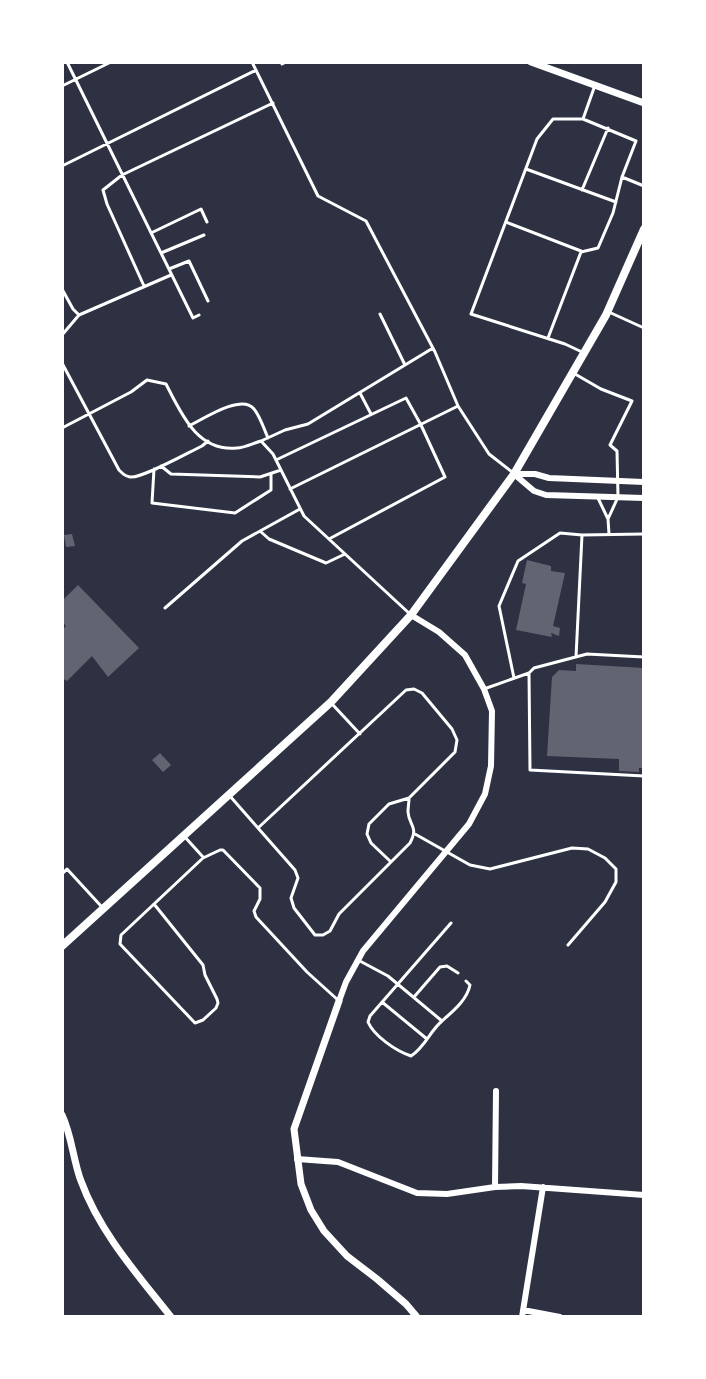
<svg xmlns="http://www.w3.org/2000/svg" width="706" height="1379" font-family="'Golos Text',sans-serif">
<rect width="100%" height="100%" fill="#2d3142"/>
<!-- building -->
<path fill="#626471" d="M72,534L75,546L66,547L64,535Z
M527,560L551,566V571L565,573L553,626L560,628L559,636L551,633L552,637L516,630L526,584L522,583Z
M78,585L139,648L108,677L92,656L67,681L62,678V630L66,626L62,621V601Z
M576,664L644,668V768H639V772L619,771V759L547,756L552,677L559,670L576,671Z
M160,753L171,765L163,772L152,760Z"/>
<g fill="none" stroke-linecap="round" stroke-linejoin="round">
<!-- service -->
<path stroke="#fff" stroke-width="3" d="M67,62L193,318L199,315
M252,62L318,196L366,221L435,352L458,406L489,454L512,472
M282,64L286,62
M62,86L111,62
M594,88L583,119L636,141L622,177L644,186
M62,166L256,70
M526,169L616,202
M582,190L608,128
M506,222L581,251
M151,233L201,209L207,222
M161,253L204,235
M169,269L189,261L208,301
M144,286L107,204L103,190L122,175L273,103
M62,289L73,309L79,315
M611,313L644,328
M380,314L405,365
M62,335L79,315L171,275
M548,338L581,252L598,248L613,213L622,177
M582,352L565,344L471,314L537,139L553,119H583
M62,363L119,470C123,474 125,476 130,477C141,479 189,452 202,446L208,441
M575,374L601,389L632,401L610,445L617,451L618,497L608,519
M360,393L371,414
M189,426C203,419 242,393 254,409C260,416 264,429 268,438
M62,428L131,392L147,380L166,384C181,413 197,452 237,448C244,448 254,443 261,441L273,454L304,516L411,615
M261,441L285,430L308,424L433,348
M276,460L406,398L421,425L445,477L329,539
M161,466L171,474L260,477L281,470
M154,469L152,503L235,513L271,490V474
M290,489L458,406
M597,496L608,519L609,534
M260,531L269,539L326,563L345,554
M165,608L242,541L300,509
M576,657L582,535
M529,673L530,770L644,776
M514,678L499,606L518,561L560,533L582,535L644,534
M484,689L529,673L534,668L587,654L644,657
M333,705L360,734
M229,795L295,870L298,878L291,898L294,908L315,935H323L330,931L339,914L410,843C419,826 409,826 408,812C408,807 409,803 409,798L455,752L457,740L452,729L422,693L414,689L406,690L258,828
M415,834L470,865L490,869L572,848L588,849L605,858L616,869V882L605,902L568,945
M184,836L203,857
M390,861L371,843L367,834L369,824L389,804L409,798
M62,874L67,869L101,906
M154,904L203,965L205,975L217,999L218,1003L216,1008L203,1020L195,1023L120,944L121,935L203,858L220,850H223L260,888V899L254,911L256,917L307,972L339,1001
M451,923L370,1016L368,1022C374,1036 396,1051 411,1056C425,1047 430,1031 442,1021C453,1011 467,1000 470,985L466,981
M358,960L388,976L442,1021
M414,997L440,967L447,966L458,973
M382,1002L427,1039"/>
<!-- minor -->
<path stroke="#fff" stroke-width="6" d="M514,474L534,491L546,495L644,498
M514,474H535L549,478L644,482
M339,1001L346,982L363,951L469,824L485,794L491,766L492,711L484,689L465,655L439,632L411,615
M297,1159L338,1162L417,1193L447,1194L495,1187L521,1186L644,1195
M495,1187L496,1091
M523,1310L560,1317
M522,1317L543,1187"/>
<!-- tertiary -->
<path stroke="#fff" stroke-width="7" d="M531,62L644,103
M339,1001L294,1129L301,1184L311,1210L324,1231L347,1256L377,1279L406,1304L417,1317
M62,1115C72,1136 73,1160 81,1181C100,1233 138,1275 171,1317"/>
<!-- secondary -->
<path stroke="#fff" stroke-width="8" d="M62,946L331,702L411,615L514,474L606,315L644,229"/>
</g>
<!-- border -->
<rect width="706" height="1379" fill="none" stroke="#ffffff" stroke-width="128"/>
</svg>
